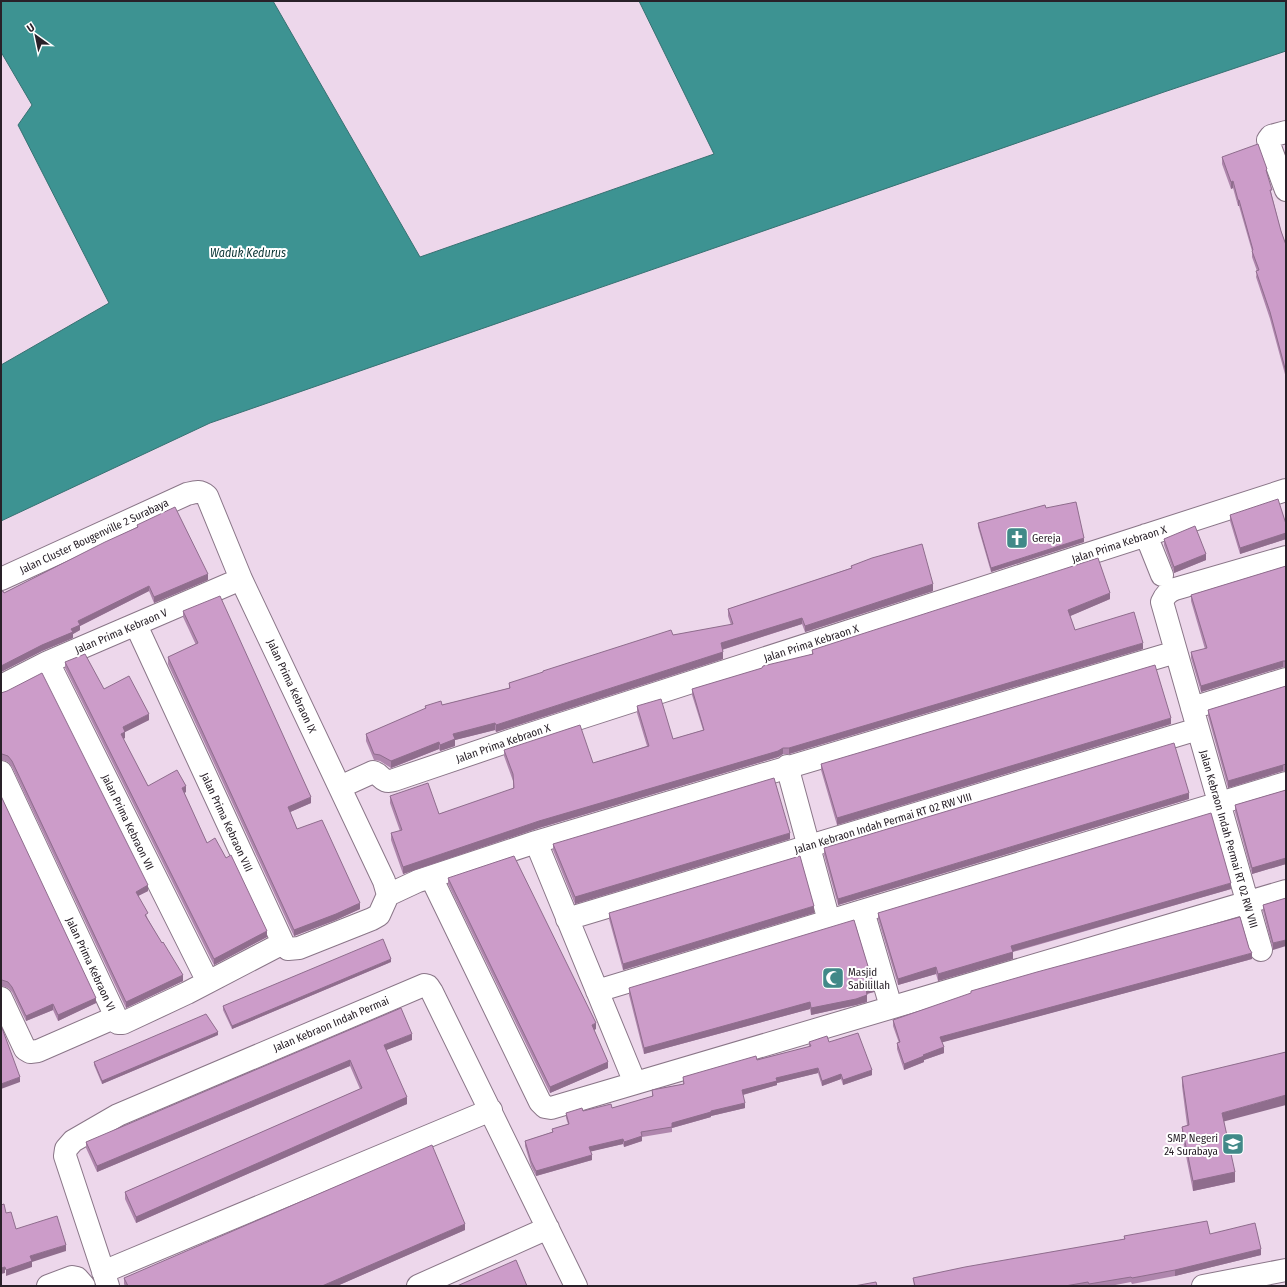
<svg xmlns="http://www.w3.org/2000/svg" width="1287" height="1287" font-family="'Fira Sans Condensed',sans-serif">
<rect width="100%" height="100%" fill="#edd7eb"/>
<!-- water -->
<path fill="#3d9392" stroke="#377172" d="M1,1H273L420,257L714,154L639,1H1286V51L1164,92L210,423L1,521V365L109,303L18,125L32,105L1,52Z"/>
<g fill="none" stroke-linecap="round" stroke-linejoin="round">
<!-- minor casing -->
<g stroke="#8a7688" stroke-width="24">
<path id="minor" d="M1286,132L1271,136L1268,140L1269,144L1286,190
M1146,535L1162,575
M1,579L187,494C195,492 200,490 207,496L241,579L384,881L388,895
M136,625L283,943L288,949L299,948L372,919L379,915L388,895L418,881L536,842L1176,652
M48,662L208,982
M1,686L48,662L241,579
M1192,708L1286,679
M787,766L829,921
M1,772L116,1017L38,1051L30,1052L25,1049L1,998
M340,787L373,772C382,774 381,784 394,780L515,739L1286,490
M536,842L635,1083
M431,877L540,1102L545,1107L551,1108L1286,891
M863,911L891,1007
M567,919L1198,729
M1261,950L1162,602C1165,595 1168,592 1175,589L1286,557
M597,991L1286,783
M116,1017L118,1023H123L187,993L283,943
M103,1272L491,1110
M48,1286L72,1277L77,1278L84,1286
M108,1286L65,1156L66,1149L73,1141L118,1115L424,985L428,986L432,992L576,1286
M418,1286L548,1228
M1203,1286L1286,1270"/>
</g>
<!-- minor -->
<use href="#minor" stroke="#fff" stroke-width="22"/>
</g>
<!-- wall -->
<path fill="#af86ad" d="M1222,157L1267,175L1272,196L1281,231L1286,245V378L1270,319L1256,277L1257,271L1252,257V251L1239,206H1238L1233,188L1231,189L1222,164Z
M1046,508L1084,542L991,572L978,527V523Z
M1230,515L1286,524V539L1240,554L1230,521Z
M137,525L208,580L154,603L149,591L80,626V630L73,634V638L42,651L1,672V592L4,593L137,527Z
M1164,539L1206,560L1174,573L1164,545Z
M851,566L933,591L805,632L802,624L722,650L723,659L496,732L495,730L455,740V746L440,751L439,749L391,768L380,761L374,760L366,741V734L425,709V706L442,705L509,688V683L673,635L731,625L728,616V609L851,568Z
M1286,566V667H1283L1201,692L1191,658V652L1205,649L1191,601V595Z
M1110,599L1070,616L1075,630L1143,649L789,754H783L778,757L539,828L403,874L391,840V833L400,831L390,803V796L439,814L513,789V781L504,756V750L593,763L647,746L637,713V706L673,739L703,730L692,695V689L812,654V650Z
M183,611L311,803L290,812L297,829L360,909L336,920L294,936L168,664V657L196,645L183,617Z
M65,662L149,720L125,732V738L123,739L148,786L186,792L184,793L207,843L267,937L214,965L65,668Z
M1286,686V771H1283L1228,788L1208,716V710Z
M1,693L148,891L138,896L148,919L183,981L126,1008L12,767L8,762L2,760H1Z
M1171,724L837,825L821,770V764Z
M1286,790V864L1252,874L1235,812V805Z
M1,796L96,1003L58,1021L53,1010L26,1021L12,992L8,988L2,986H1Z
M1189,799L838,905L824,855V848Z
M790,839L575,904L553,850V844Z
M448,878L596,1029L594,1030L608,1068L550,1093L448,884Z
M1231,889L1013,952V959L938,981L936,974L898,985L878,919V913Z
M1286,898L1273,950L1263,911V905Z
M609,913H814L623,970L609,919Z
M1252,959L942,1042L944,1053L924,1060V1062L904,1070L897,1049V1043H899L893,1026V1020L971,994V991Z
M391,962L232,1029L223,1010V1006Z
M629,988L874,992L867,994V1002L856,1005L811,1015L810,1009L644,1054L629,995Z
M218,1035L102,1084L94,1065V1062Z
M412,1040L386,1050L407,1104L136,1223L125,1199V1192L360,1089L350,1066L97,1172L86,1148V1142Z
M809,1042H829L872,1075L843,1085L841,1079L822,1086L818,1073L777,1083V1085L743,1095L745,1108L711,1116V1117L672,1128V1132L642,1137V1141L624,1147L623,1144L591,1151L592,1160L536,1176L531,1166L525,1146V1141L552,1132V1129L568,1124L566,1118V1113L612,1108L652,1097V1090L683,1084V1077L809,1047Z
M1182,1077L1224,1122L1235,1182L1193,1191L1182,1136V1127L1187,1125L1182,1086Z
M465,1230L337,1286H125L124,1284V1278Z
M1210,1234L1261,1255L1175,1276L1132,1284L1131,1282L1110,1286H914L913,1278L1124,1239V1236Z"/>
<!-- shaded-wall -->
<path fill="#8f6d8d" d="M1233,181V188L1231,189V182Z
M1238,200H1239V206H1238Z
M1286,533V539L1240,554V548Z
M1084,538V542L991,572V568Z
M1206,554V560L1174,573V567Z
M208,574V580L154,603V597Z
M933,584V591L805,632V626Z
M149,586V591L80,626V630L73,634V638L42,651L1,672V666L71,629L78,621Z
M1110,593V599L1068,617V610Z
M802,618V624L721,650V643Z
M1143,643V649L789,754V748Z
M723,652V659L496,732V725Z
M1283,661V667L1201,692V686Z
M149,714V720L125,732V738L121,740V734L123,727Z
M1171,718V724L837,825V818Z
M495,723V730L455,740V746L440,751V745L453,734Z
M439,742V749L391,768V761Z
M783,748V754L778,757L539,828L403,874V867L539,821Z
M1283,765V771L1228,788V781Z
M186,786V792L182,794V788Z
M1189,793V799L838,905V899Z
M311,797V803L288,813V807Z
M790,833V839L575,904V897Z
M1286,858V864L1252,874V868Z
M1231,883V889L1011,952V946Z
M148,885V891L136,897V892Z
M360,903V909L336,920L294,936V930Z
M814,906V913L623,970V964Z
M267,931V937L214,965V959Z
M1286,940V946L1273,950V943Z
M1013,952V959L938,981V974Z
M1252,953V959L940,1043V1037Z
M391,959V962L232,1029V1026Z
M936,967V974L898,985V979Z
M183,975V981L126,1008V1002Z
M874,986V992L866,994V988Z
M867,995V1002L856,1005L811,1015V1008Z
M96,998V1003L58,1021V1015Z
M810,1002V1009L644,1054V1048Z
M53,1004V1010L26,1021V1016Z
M596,1023V1029L592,1031V1025Z
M218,1032V1035L102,1084V1081Z
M412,1034V1040L384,1051V1045Z
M944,1047V1053L924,1060V1062L904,1070V1064L923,1055Z
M350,1060V1066L97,1172V1166Z
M608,1062V1068L550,1093V1087Z
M818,1068V1073L777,1083V1085L742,1095V1090L776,1078Z
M872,1070V1075L843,1085V1080Z
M841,1074V1079L822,1086V1081Z
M20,1077V1082L1,1089V1084Z
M1286,1095V1105L1222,1122V1113Z
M407,1097V1104L136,1223V1217Z
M745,1103V1108L711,1116V1117L672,1128V1123L711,1111Z
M642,1136V1141L624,1147V1142Z
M623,1139V1144L589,1152V1147Z
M592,1155V1160L536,1176V1171Z
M1235,1172V1182L1193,1191V1181Z
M465,1224V1230L337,1286H322Z
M66,1245V1251L32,1262V1267L6,1276V1270L30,1256Z
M1261,1249V1255L1175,1276V1270Z
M5,1267V1273L1,1274V1268Z"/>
<!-- building -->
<path fill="#cc9cc9" stroke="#8f6d8d" d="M1258,144L1267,169L1266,170L1272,190H1270L1281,231L1286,245V372L1270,312L1256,271L1259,270L1252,251L1253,250L1239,200H1238L1233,181L1231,182L1222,157Z
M1278,499L1286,524V533L1240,548L1230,515Z
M1076,502L1084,538L991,568L978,523L1045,505L1046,508Z
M175,507L208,574L154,597L149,586L78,621L80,625L71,629L73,632L42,645L1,666V592L3,591L4,593L105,542L138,527L137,525Z
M1195,526L1206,554L1174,567L1164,539Z
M922,544L933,584L805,626L802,618L721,643L723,652L496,725L495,723L453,734L455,739L440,745L439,742L391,761L380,755L374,754L366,734L426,708L425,706L441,701L442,705L510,688L509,683L543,672V671L671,630L673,635L733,624L728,609L852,568L851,566L872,558Z
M1098,558L1110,593L1068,610L1075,630L1134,612L1143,643L789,748H783L778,751L539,821L403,867L391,833L402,830L390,796L428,783L439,814L514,788L513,774L504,750L580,725L593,763L649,746L637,706L661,699L673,739L704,730L692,689L762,668L763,666L813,654L812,650Z
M1286,566V661H1283L1201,686L1191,652L1207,648L1191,595Z
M220,596L311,797L288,807L297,829L322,820L360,903L336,914L294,930L168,657L198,643L183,611Z
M85,654L104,689L129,676L149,714L123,727L125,732L121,734L148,786L177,770L186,786L182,788L207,843L215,838L226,858L231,855L267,931L214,959L65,662Z
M1155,665L1171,718L837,818L821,764Z
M42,673L148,885L136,892L148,913L145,915L162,943L163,942L183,975L126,1002L12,761L8,756L2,754H1V693L7,691Z
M1286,686V764L1283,765L1228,781L1208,710Z
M1174,743L1189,793L838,899L824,848Z
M774,778L790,833L575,897L553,844Z
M1286,790V858L1252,868L1235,805Z
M1,796L96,998L58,1015L53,1004L26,1016L12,987L8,982L2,980H1Z
M1211,813L1231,883L1011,946L1013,952L938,974L936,967L898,979L878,913Z
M514,856L596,1023L592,1025L608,1062L550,1087L448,878Z
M800,856L814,906L623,964L609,913Z
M1286,898V940L1273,943L1263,905Z
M1240,917L1249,948L1252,953L940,1037L944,1047L923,1055L924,1056L904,1064L897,1043L900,1042L893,1020L971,993V991L1037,972Z
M854,920L874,986L866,988L867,995L856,999L811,1008L810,1002L644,1048L629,988Z
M383,939L391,959L232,1026L223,1006Z
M401,1008L412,1034L384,1045L407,1097L136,1217L125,1192L362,1088L350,1060L97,1166L86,1142Z
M206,1014L218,1032L102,1081L94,1062Z
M1,1028H2L20,1077L1,1084Z
M858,1033L872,1070L843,1080L841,1074L822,1081L818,1068L776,1078L777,1081L742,1090L745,1103L711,1111V1112L672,1123V1127L641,1132L642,1136L624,1142L623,1139L589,1147L592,1155L536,1171L531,1161L525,1141L553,1132L552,1129L569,1124L566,1113L582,1108L583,1111L611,1104L612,1108L653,1096L652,1090L684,1084L683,1077L756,1056L757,1060L811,1046L809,1042L827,1036L829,1042Z
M1286,1052V1095L1222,1113L1235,1172L1193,1181L1182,1127L1189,1125L1182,1077Z
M432,1145L465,1224L322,1286H128L124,1278Z
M4,1204L6,1213L11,1212L16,1229L57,1216L66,1245L30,1256L32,1261L6,1270L5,1267L1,1268V1205Z
M1207,1221L1210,1234L1255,1223L1261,1249L1175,1270L1132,1278L1131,1277L1089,1284L1088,1282L1065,1286H915L913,1278L965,1267L1125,1239L1124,1236Z
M516,1260L527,1286H457Z
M876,1282L877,1286H854Z"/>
<!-- icons -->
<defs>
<g id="church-square" transform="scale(1.15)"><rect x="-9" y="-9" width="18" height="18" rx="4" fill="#418988" stroke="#fff"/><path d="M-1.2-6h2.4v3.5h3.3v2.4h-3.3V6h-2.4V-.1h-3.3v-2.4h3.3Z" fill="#fff"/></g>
<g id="mosque-square" transform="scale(1.15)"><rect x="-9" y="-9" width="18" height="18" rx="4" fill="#418988" stroke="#fff"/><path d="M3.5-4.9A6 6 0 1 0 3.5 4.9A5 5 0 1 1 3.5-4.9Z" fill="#fff"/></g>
<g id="school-square" transform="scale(1.15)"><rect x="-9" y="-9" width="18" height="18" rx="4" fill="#418988" stroke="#fff"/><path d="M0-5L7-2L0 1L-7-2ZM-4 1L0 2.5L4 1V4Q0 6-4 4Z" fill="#fff"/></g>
</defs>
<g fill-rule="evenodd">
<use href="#church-square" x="1017" y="538"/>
<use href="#mosque-square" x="833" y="978"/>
<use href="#school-square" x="1233" y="1144"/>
</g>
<g text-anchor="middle" stroke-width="4" stroke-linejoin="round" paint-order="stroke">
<!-- street labels -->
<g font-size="11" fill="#292129" stroke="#fff">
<text transform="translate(94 536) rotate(-25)" y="4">Jalan Cluster Bougenville 2 Surabaya</text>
<text transform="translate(1119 544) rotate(-18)" y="4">Jalan Prima Kebraon X</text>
<text transform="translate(121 631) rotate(-23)" y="4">Jalan Prima Kebraon V</text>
<text transform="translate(811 643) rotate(-18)" y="4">Jalan Prima Kebraon X</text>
<text transform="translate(292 686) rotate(65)" y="4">Jalan Prima Kebraon IX</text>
<text transform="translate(503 743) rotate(-19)" y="4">Jalan Prima Kebraon X</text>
<text transform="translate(128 822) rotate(64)" y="4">Jalan Prima Kebraon VII</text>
<text transform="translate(227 822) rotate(65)" y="4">Jalan Prima Kebraon VIII</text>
<text transform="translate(883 823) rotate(-17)" y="4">Jalan Kebraon Indah Permai RT 02 RW VIII</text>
<text transform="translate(1229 839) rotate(74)" y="4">Jalan Kebraon Indah Permai RT 02 RW VIII</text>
<text transform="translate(91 964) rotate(65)" y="4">Jalan Prima Kebraon VI</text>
<text transform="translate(331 1024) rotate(-23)" y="4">Jalan Kebraon Indah Permai</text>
</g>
<!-- poi labels -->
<g font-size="11" fill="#292129" stroke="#fff" text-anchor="start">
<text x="1032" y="542">Gereja</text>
<text x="848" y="976">Masjid<tspan x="848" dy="13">Sabilillah</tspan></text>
<text x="1218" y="1142" text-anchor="end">SMP Negeri<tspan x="1218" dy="13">24 Surabaya</tspan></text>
</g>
<!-- water labels -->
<g font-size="12" font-style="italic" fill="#0a3434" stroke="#fff">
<text x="248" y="257">Waduk Kedurus</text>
</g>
</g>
<!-- border -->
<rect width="1287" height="1287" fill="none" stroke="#292129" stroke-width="4"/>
<!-- north arrow -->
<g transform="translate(36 36) rotate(327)" stroke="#ffffff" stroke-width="3" paint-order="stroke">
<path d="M0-3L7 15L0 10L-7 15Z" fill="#292129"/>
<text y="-6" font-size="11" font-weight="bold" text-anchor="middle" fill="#292129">U</text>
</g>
</svg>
